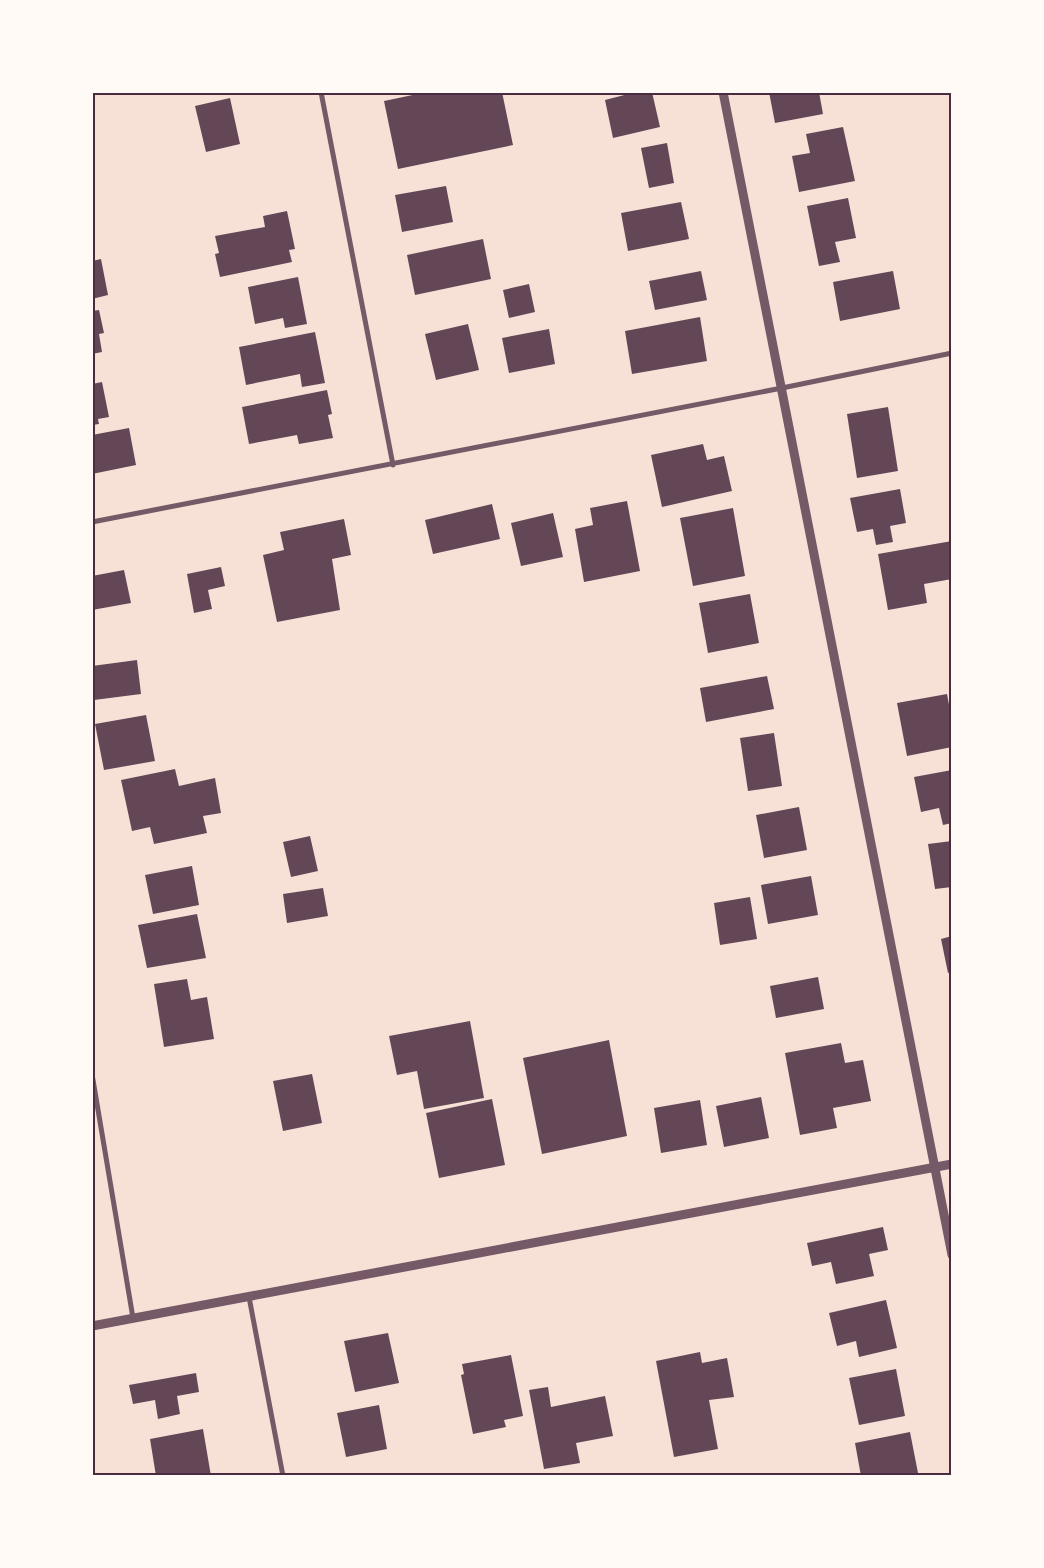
<svg xmlns="http://www.w3.org/2000/svg" width="1044" height="1568" font-family="'Asap Condensed',sans-serif">
<rect width="100%" height="100%" fill="#f7e1d7"/>
<!-- building -->
<path fill="#644757" d="M427,92H502L513,145L398,169L384,101Z
M636,92H652L660,127L613,138L605,100Z
M769,92H819L823,114L775,123Z
M230,98L240,144L206,152L195,106Z
M843,127L855,181L799,192L792,156L810,153L806,134Z
M667,143L674,183L649,188L641,148Z
M446,186L453,222L402,232L395,195Z
M848,198L856,238L835,242L840,262L819,266L807,206Z
M681,202L689,239L628,251L621,213Z
M287,211L295,249L289,250L292,262L220,277L215,254L219,253L215,236L265,227L263,216Z
M483,239L491,279L415,295L407,255Z
M101,259L108,295L92,299V261Z
M701,271L707,300L655,310L649,281Z
M893,271L900,309L840,321L833,282Z
M298,277L307,324L285,328L283,318L255,324L248,287Z
M529,284L535,312L509,318L503,290Z
M99,310L104,333L99,334L102,352L92,354V311Z
M700,317L707,361L632,374L625,331Z
M468,324L479,370L436,380L425,334Z
M549,329L555,364L509,373L502,338Z
M315,332L325,383L302,387L300,374L246,385L239,347Z
M102,382L109,417L98,419L99,424L92,425V384Z
M327,390L332,414L328,415L333,438L299,444L297,435L249,444L242,407Z
M888,407L898,471L857,478L847,414Z
M129,428L136,465L92,474V435Z
M703,444L707,460L724,456L732,491L662,507L651,455Z
M900,489L906,523L890,526L893,542L876,545L873,529L857,532L850,498Z
M627,501L640,571L584,582L575,529L593,525L590,508Z
M492,504L500,539L433,554L425,520Z
M733,508L745,576L693,586L680,518Z
M553,513L563,557L521,566L511,523Z
M344,519L351,555L332,559L340,610L277,622L263,555L284,550L280,532Z
M952,541V579L924,584L927,603L888,610L878,554Z
M221,567L225,586L208,590L212,609L194,613L187,574Z
M124,570L131,603L92,610V576Z
M750,594L759,643L708,653L699,603Z
M137,660L141,694L94,700L92,666Z
M767,676L774,709L706,722L700,688Z
M947,694L952,721V747L907,756L897,703Z
M146,715L155,761L104,770L95,724Z
M774,733L782,786L748,791L740,738Z
M175,769L179,786L215,778L221,813L203,816L207,833L154,844L150,827L132,831L121,780Z
M952,770V823L943,825L939,808L921,812L914,777Z
M799,807L807,850L764,858L756,815Z
M310,836L318,871L291,877L283,842Z
M952,841V887L935,889L928,844Z
M192,866L199,905L153,914L145,875Z
M811,876L818,915L768,924L761,885Z
M323,888L328,916L287,923L283,894Z
M750,897L757,939L720,945L714,903Z
M197,914L206,958L147,968L138,925Z
M952,936V972L948,973L941,939Z
M818,977L824,1009L776,1018L770,986Z
M187,979L191,1000L207,997L214,1039L164,1047L154,984Z
M470,1021L484,1098L424,1109L417,1071L397,1075L389,1036Z
M609,1040L627,1136L542,1154L523,1058Z
M841,1043L845,1063L863,1060L871,1101L833,1108L837,1128L800,1135L785,1053Z
M312,1074L322,1123L283,1131L273,1081Z
M761,1097L769,1138L724,1147L716,1106Z
M492,1099L505,1165L439,1178L426,1113Z
M700,1100L707,1145L661,1153L654,1108Z
M883,1227L888,1250L869,1254L874,1276L836,1284L831,1262L812,1266L807,1243Z
M886,1300L897,1348L859,1357L856,1341L837,1346L829,1313Z
M388,1333L399,1383L355,1392L344,1341Z
M700,1352L702,1363L727,1358L734,1397L709,1400L718,1449L674,1457L656,1361Z
M511,1355L523,1416L504,1420L506,1427L473,1434L461,1375L464,1374L462,1364Z
M896,1369L905,1416L859,1425L849,1378Z
M196,1373L199,1392L177,1396L180,1414L158,1419L155,1400L133,1404L129,1385Z
M548,1387L551,1407L605,1396L613,1436L576,1443L580,1463L544,1469L529,1390Z
M379,1405L387,1449L346,1457L337,1413Z
M203,1429L211,1476H156L150,1439Z
M910,1432L918,1473L906,1476H861L855,1443Z"/>
<g fill="none" stroke-linecap="round" stroke-linejoin="round">
<!-- minor -->
<path stroke="#755966" stroke-width="5" d="M321,92L393,465
M92,522L782,388L952,353
M92,1074L133,1318
M249,1297L283,1476"/>
<!-- tertiary -->
<path stroke="#755966" stroke-width="9" d="M723,92L952,1255
M92,1326L952,1164"/>
</g>
<!-- border -->
<rect width="1044" height="1568" fill="none" stroke="#fffaf5" stroke-width="188"/>
<rect x="94" y="94" width="856" height="1380" fill="none" stroke="#4a2c40" stroke-width="2"/>
</svg>
